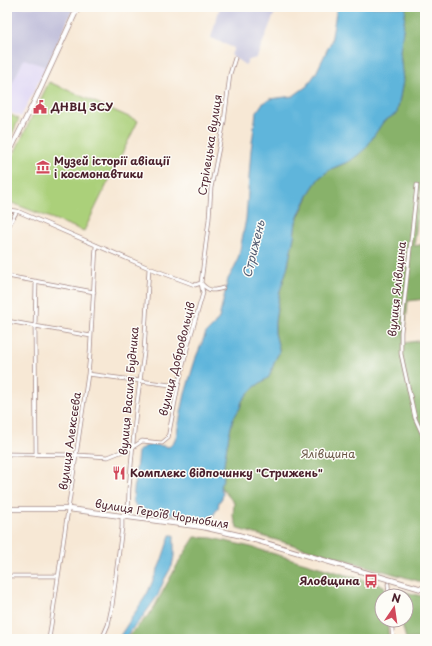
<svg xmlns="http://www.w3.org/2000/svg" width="432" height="646" font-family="'Playpen Sans',sans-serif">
<rect width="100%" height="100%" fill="#fdfcf7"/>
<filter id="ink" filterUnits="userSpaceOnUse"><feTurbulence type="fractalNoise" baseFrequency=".025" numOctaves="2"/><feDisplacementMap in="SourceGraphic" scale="8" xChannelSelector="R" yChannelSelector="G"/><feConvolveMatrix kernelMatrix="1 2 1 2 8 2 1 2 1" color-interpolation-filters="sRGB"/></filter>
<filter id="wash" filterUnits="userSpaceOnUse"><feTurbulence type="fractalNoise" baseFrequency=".012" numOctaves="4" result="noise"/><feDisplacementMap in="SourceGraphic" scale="16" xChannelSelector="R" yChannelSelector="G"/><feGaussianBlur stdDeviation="0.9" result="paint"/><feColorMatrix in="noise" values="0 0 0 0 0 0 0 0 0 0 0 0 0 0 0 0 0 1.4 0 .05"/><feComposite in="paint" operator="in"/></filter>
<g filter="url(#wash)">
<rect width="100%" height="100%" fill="#f7e8d5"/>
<!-- built -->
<path fill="#ded5f5" d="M24,58L46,67L21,117L7,111V94Z"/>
<!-- industrial -->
<path fill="#c3c1db" d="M7,7H74L46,67L24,59L7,94Z
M220,7H277L257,57L256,58L249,60L245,65L231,55L234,48L211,38Z"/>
<!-- green -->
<path fill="#abd07a" stroke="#7a7852" d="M49,82L138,121L84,231L7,201V168Z
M7,113L19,119L8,143L7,142Z"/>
<!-- forest -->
<path fill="#88b26a" stroke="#69684a" d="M406,7H425V159L414,246L425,244V299L408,301L404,343L425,340V583L238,529L233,516L234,503L220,486L224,477L223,472L225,457L229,435L233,419L240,408L242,401L248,393L256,386L269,377L276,358L279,353V349L275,333V322L280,291L287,269L294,237L296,222L311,190L319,178L331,169L350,161L372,139L377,130L383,122L397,113L403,81L401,62L400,52Z
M195,537L212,538L251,547L384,586L385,596H382V620H387L389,639H126L152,611L180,560Z
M402,591L425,597V639H406L401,620H406V596H400Z"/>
<!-- water -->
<path fill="#5eb5db" stroke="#546a83" d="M337,7H406L400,52L401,62L403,81L397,113L383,122L366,148L358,155L350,161L331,169L319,178L311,190L300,212L296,222L294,237L287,269L280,291L277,307L275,322V333L279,349V353L276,358L269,377L256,386L248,393L242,401L240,408L233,419L229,435L225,457L223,472L224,477L220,486L223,494L222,498L219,502L218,508L212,517L206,519L140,509C135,506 134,504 133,499L138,452C146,442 158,445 169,447L173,443L176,437L185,394L196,357L206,333L214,325L219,318L222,306L228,279L235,267L239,255L246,219L251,150L256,113L262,104L270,99L293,96L307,86L316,73L331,42Z
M170,535H174V556L172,566L164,580L158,595L142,618L131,630L128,635L122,639H118L147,594L161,562Z"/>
</g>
<g filter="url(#ink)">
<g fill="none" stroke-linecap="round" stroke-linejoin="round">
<!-- street casing -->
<g stroke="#a08480" stroke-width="4.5">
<path id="street" d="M417,185L401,332V354L415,418L425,440
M7,210L17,211L149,268L195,285L201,283C209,292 213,291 223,288
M7,228L17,211
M7,276L94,292
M36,281L35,328L36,454
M7,321L91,336
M88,374L178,386
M7,454L77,455L108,457L133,447L142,441L162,443L168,438L178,386L188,345L203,293L201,283L209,219L211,188L224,122L230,74L235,58
M128,517L129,488L136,410L144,352L149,268
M7,576H58
M388,584L389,596
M391,620L393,639
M49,639L88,374L90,354L96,245
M102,639L108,625L112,606L122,527V516"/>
</g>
<!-- secondary casing -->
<g stroke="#a08480" stroke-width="6">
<path id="secondary" d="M7,157L36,98L78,7
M7,509H69L203,527L238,535L425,590"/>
</g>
<!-- street -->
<use href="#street" stroke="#fff" stroke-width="3"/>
<!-- secondary -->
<use href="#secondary" stroke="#fff" stroke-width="4.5"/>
</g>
</g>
<!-- icons -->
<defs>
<g id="civic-bare" transform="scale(1.08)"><path d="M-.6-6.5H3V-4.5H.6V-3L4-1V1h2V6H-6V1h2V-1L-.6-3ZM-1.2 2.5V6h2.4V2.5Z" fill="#d1495b" stroke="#fdfcf7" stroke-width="2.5" paint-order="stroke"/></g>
<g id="museum-bare" transform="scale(1.08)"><path d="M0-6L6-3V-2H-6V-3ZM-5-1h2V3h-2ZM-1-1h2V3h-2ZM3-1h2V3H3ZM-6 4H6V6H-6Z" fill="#d1495b" stroke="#fdfcf7" stroke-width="2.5" paint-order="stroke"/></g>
<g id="restaurant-bare" transform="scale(1.08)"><path d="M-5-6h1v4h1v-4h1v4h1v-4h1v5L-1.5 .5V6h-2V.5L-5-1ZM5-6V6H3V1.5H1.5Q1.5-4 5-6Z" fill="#d1495b" stroke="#fdfcf7" stroke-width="2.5" paint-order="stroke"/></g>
<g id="bus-bare" transform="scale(1.08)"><path d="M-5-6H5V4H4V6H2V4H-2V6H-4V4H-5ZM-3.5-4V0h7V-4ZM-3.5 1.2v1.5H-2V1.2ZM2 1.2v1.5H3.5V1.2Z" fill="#d1495b" stroke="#fdfcf7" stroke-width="2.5" paint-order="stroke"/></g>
</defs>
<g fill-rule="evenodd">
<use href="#civic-bare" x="40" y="107"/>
<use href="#museum-bare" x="43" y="167"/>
<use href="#restaurant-bare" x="119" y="473"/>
<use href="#bus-bare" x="371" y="581"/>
</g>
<g text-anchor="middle" stroke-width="3" stroke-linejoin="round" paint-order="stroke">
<!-- poi labels -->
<g font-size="11" font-weight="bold" fill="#4a1f2b" stroke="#fdfcf7" text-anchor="start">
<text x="51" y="111">ДНВЦ ЗСУ</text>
<text x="54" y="165">Музей історії авіації<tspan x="54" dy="13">і космонавтики</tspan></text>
<text x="130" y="477">Комплекс відпочинку "Стрижень"</text>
<text x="360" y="585" text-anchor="end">Яловщина</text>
</g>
<!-- street labels -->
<g font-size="11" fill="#4a1f2b" stroke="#fdfcf7">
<text transform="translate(210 145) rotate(-81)" y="4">Стрілецька вулиця</text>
<text transform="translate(397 289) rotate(-84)" y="4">вулиця Ялівщина</text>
<text transform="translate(177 359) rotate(-76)" y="4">вулиця Добровольців</text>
<text transform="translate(129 391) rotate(-85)" y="4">вулиця Василя Будника</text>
<text transform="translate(70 441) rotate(-82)" y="4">вулиця Алексєєва</text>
<text transform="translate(162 514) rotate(9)" y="4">вулиця Героїв Чорнобиля</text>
</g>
<!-- park labels -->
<g font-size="11" fill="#675443" stroke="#fdfcf7">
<text x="328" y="458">Ялівщина</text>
</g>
<!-- water labels -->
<g font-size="12" font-style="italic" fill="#525b71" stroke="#fdfcf7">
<text transform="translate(254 249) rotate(-76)" y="4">Стрижень</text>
</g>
</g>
<!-- margin -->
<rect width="432" height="646" fill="none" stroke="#fdfcf7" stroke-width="24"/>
<!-- north arrow -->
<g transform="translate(394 608) rotate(13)"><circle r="19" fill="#fdfcf7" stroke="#b5a4a5"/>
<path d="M0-3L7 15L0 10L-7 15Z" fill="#d1495b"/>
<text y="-6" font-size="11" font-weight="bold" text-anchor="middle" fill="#4a1f2b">N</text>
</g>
</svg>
